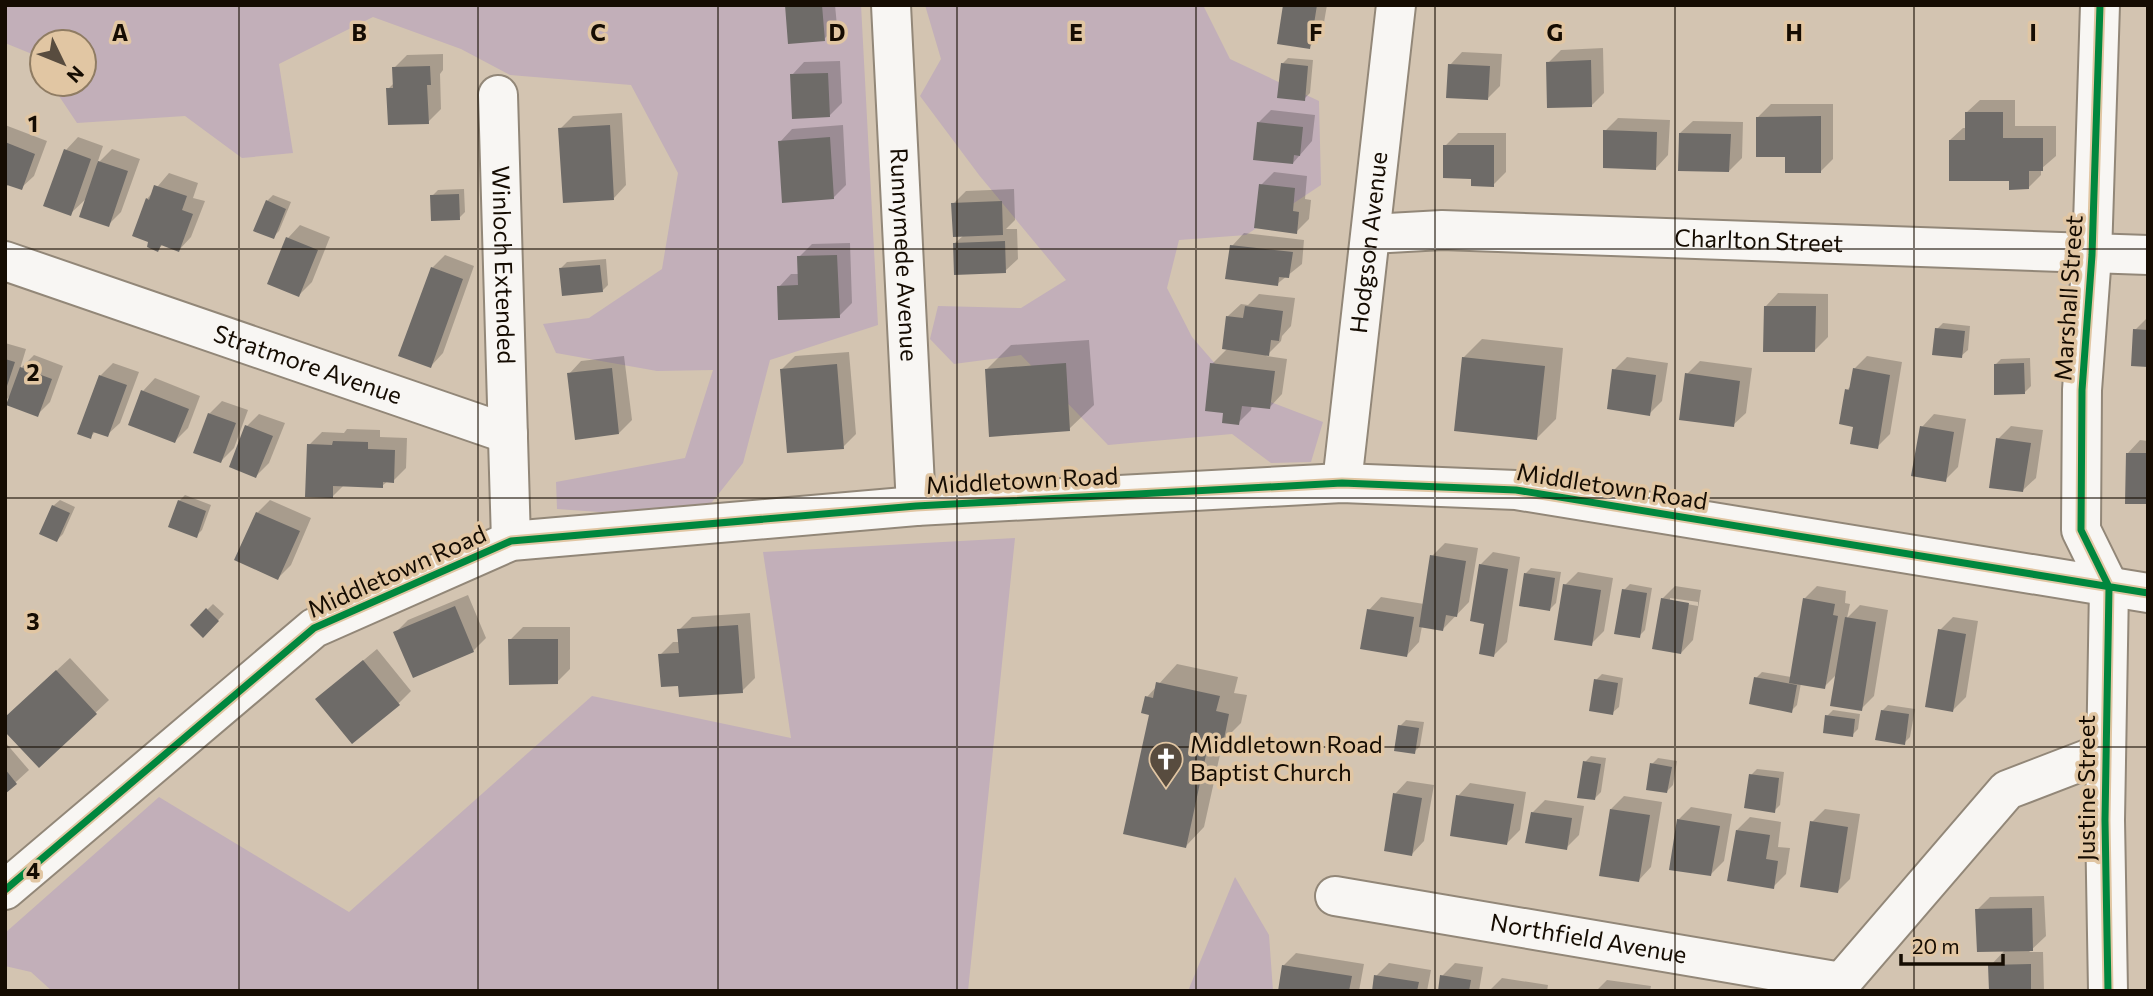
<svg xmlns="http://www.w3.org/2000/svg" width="2153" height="996" font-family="Commissioner,sans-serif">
<rect width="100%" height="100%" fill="#d3c4b1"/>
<!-- green -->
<path fill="#c2afb9" d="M5,5H861L878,325L770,360L743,463L709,506L599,512L557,509L556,482L685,458L713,370L657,371L556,353L543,324L589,318L662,269L678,173L631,85L510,75L461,49L373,17L279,64L293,153L242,158L185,116L77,123L51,84H84V42H42V70L32,54L5,43Z
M925,5H1203L1230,59L1319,101L1321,185L1246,235L1179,240L1167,288L1192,337L1237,389L1323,422L1311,462L1271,463L1232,434L1108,445L1021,355L954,364L930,339L938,306L1021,308L1066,280L979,175L920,96L941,59Z
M1015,538L968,991H52L31,972L5,966V933L159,797L349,912L592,696L791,738L763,552Z
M1235,877L1269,935L1273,991H1188Z"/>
<!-- shadow -->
<path fill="#0003" fill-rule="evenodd" d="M787,5H835L837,26L824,39Z
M1285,5H1327L1322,34L1309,47Z
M1603,48L1604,93L1591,106L1548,63L1561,50Z
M1462,52L1502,54L1500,86L1487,99L1450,65Z
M443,54V70L440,74L441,109L428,122L388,89L395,82L394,68L407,55Z
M1288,58L1313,60L1310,93L1304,99L1282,64Z
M840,61L842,103L829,116L792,75L804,62Z
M1980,100H2015V126H2056V156L2041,169V175L2028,188L1950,140L1963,128H1967V112Z
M1771,104H1833V159L1820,172L1787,155L1758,117Z
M1271,110L1315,115L1312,141L1293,163L1258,123Z
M622,113L626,185L614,198L560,129L573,116Z
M1618,118L1670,120L1668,155L1656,168L1605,131Z
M1693,121L1743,122L1742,158L1729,171L1680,133Z
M5,125L47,141L34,176L21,188L9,184L5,188Z
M843,125L846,185L833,198L780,142L792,129Z
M1458,133H1506V172L1493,185L1473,177L1445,146Z
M78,137L103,146L97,164L112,149L140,159L121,212L108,225L88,197L70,214L66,150Z
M2148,150V189H2146Z
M1274,172L1307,176L1305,199L1311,200L1309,219L1296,232L1261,185Z
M169,173L198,183L193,198L205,201L191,237L179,250L163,244L158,250L147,199Z
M464,189L465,212L459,218L432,196L438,190Z
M1014,189L1015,220L1006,229H1017L1018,259L1005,271L955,243L964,235L953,204L966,191Z
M273,195L291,202L279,231L273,237L267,201Z
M300,225L330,237L312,282L299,295L288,238Z
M1244,233L1304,240L1302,264L1277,284L1232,246Z
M850,243L852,303L839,316L779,287L791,274H800L799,257L812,244Z
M445,255L474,266L443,353L431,366L432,268Z
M606,259L608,285L602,291L561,268L567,262Z
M1778,293L1828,294V337L1815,350L1766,306Z
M1259,294L1295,298L1291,326L1282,336L1281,341L1266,356L1287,359L1282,394L1270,407L1252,405L1251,410L1238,423L1225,411L1212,364L1228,348V316L1241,304L1248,305Z
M2148,317V366L2135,330Z
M1943,323L1970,326L1968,350L1961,356L1937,329Z
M1482,339L1563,348L1556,419L1537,438L1463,358Z
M1089,340L1094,405L1069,429L986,370L1011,345Z
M5,343L26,349L20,369L34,355L63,366L50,402L37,415L11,395L5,401Z
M849,352L856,434L843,447L782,369L795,356Z
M624,356L632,420L619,433L569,374L581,361Z
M1867,356L1902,362L1890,434L1877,447L1855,425L1847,390L1851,386L1854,369Z
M1627,357L1668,363L1662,401L1649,414L1614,370Z
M2030,358L2031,386L2025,392L1995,365L2001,359Z
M1700,361L1752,368L1746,413L1733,425L1687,374Z
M113,363L139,372L120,423L107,435L96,431L90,437L100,376Z
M155,378L200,396L188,428L175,441L143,391Z
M222,401L248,410L234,448L221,461L209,414Z
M259,414L285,423L269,463L256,476L247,426Z
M1934,414L1966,419L1958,467L1945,480L1922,427Z
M2011,426L2043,430L2036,478L2023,490L1998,439Z
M347,429L380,430V437L407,438L406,468L393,481H388L382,486L344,485L332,497L309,445L322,432L344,433Z
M2140,440L2148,441V502L2128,453Z
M185,495L211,505L202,530L196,536L179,501Z
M60,500L75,507L63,534L57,540L53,506Z
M270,500L311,518L291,565L278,578L257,513Z
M1445,543L1478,548L1469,602L1443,629L1422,626L1419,642L1407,655L1369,610L1381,597L1424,604L1432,556Z
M1493,552L1520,557L1507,642L1494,655L1486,622L1480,565Z
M1531,568L1561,572L1556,603L1550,609L1525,574Z
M1578,572L1613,578L1604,631L1591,644L1565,585Z
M1630,584L1652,588L1645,630L1639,636L1624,590Z
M1675,586L1701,590L1693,640L1681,653L1662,599ZM1670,598L1698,602V606L1670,601Z
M1817,586L1846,591L1845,603L1850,604L1847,618L1860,605L1888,610L1874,696L1861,709L1837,674L1824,687L1801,683L1797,705L1791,711L1756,678L1762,672L1791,677L1804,599Z
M468,595L486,638L473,651L395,633L408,620Z
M213,604L224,614L203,636L192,625Z
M750,613L755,678L742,691L660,655L673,642H680L679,630L692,617Z
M1953,617L1978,621L1966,697L1953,710L1940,630Z
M523,627H570V669L557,682L510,640Z
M377,649L411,691L398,704L317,699Z
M70,658L109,700L39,766L13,711Z
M1177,664L1238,677L1234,693L1247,695L1241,723L1223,741L1204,827L1186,846L1147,697Z
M1602,674L1623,678L1619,707L1612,713L1596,680Z
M1888,705L1915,709L1910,737L1904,743L1882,711Z
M1833,710L1860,714L1858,729L1852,735L1827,716Z
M1406,720L1424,722L1420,746L1414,752L1400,726Z
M5,742L29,770L5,792Z
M1591,756L1606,758L1601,792L1595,798L1585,762Z
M1658,758L1677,761L1673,785L1667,791L1652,764Z
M1757,769L1784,772L1780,805L1774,811L1751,775Z
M1407,781L1434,785L1424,841L1412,854L1395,794Z
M1470,783L1526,792L1520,830L1507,843L1458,796Z
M1624,796L1662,802L1651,867L1639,880L1611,809Z
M1545,800L1584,806L1579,835L1566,848L1532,813Z
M1691,807L1732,814L1724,861L1711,874L1678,820Z
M1825,809L1860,814L1850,879L1837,892L1812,822Z
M1750,817L1781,822L1778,847L1790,848L1786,874L1773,887L1737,830Z
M2044,896L2046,936L2029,952H2043L2044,991H1991L1990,966L2006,949L1977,910L1990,897Z
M1296,953L1364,964L1359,991H1279L1283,966Z
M1389,963L1431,970L1427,991H1374L1376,976Z
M1455,963L1483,967L1479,991H1439L1442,976Z
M1502,978L1548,985L1547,991H1489Z
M1607,980L1651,986L1650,991H1596Z"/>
<!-- building -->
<path fill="#6e6b68" d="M785,5H822L825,41L788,44Z
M1283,5H1317L1310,49L1277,44Z
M1591,60L1592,107L1547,108L1546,62Z
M1281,63L1308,66L1305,101L1277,98Z
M1448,64L1490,66L1488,100L1446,98Z
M430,66L431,85H427L429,124L388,125L386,88H393L392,67Z
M828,73L830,117L792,119L790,74Z
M1965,112H2003V138H2043V171H2029V189L2009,190V181H1949V140H1965Z
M1821,116V173H1785V157H1756V117Z
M1257,122L1303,127L1300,156L1294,155L1293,164L1253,160Z
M610,125L614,200L563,203L558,128Z
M1603,130L1657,132L1656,170L1603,168Z
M1679,133L1731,134L1729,172L1678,171Z
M830,137L834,199L782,203L778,141Z
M5,142L35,154L22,190L7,185L5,190Z
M1443,145H1494V187L1471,186V179L1443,178Z
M64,149L91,159L71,216L43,206Z
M98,161L128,171L109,227L79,217Z
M1259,184L1295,188L1293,211L1299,212L1297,234L1254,228Z
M154,185L187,196L182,210L193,214L179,252L161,245L158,252L147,247L148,242L132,236L146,198L149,200Z
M459,194L460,220L431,221L430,195Z
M266,200L286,209L274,239L253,231Z
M1002,201L1003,235L953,237L951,203Z
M286,237L318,250L299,297L267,284Z
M1005,241L1006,273L954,275L953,243Z
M1230,245L1293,252L1289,278L1279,277L1278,286L1225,279Z
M837,255L840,318L778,320L777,286L798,285L797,256Z
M600,265L603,292L562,296L559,268Z
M431,267L463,279L431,368L398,356Z
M1245,306L1283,311L1279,341L1271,340L1269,356L1222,349L1226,316L1243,318Z
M1764,306H1816L1815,352H1763Z
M1935,328L1965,331L1962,358L1932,355Z
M2133,329L2148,330V367L2131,366Z
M1462,357L1545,366L1537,440L1454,431Z
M5,359L15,362L6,389H5Z
M1066,363L1070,431L989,437L985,369Z
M1210,363L1275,371L1270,409L1242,406L1239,425L1222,423L1223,413L1205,411Z
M2024,363L2025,394L1994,395V364Z
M837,364L844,449L787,453L780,369Z
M20,367L52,379L38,417L6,405Z
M612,368L619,434L575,440L567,373Z
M1853,368L1890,375L1878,449L1850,444L1853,427L1839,424L1845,389L1849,390Z
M1612,369L1656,375L1650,416L1607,409Z
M1685,373L1740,381L1734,427L1679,420Z
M99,375L127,385L108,437L93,432L91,439L77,434Z
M141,390L189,409L175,443L128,425Z
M208,413L236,423L221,463L193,453Z
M245,425L273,436L256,478L229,467Z
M1920,426L1954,432L1946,482L1911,476Z
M1996,438L2031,443L2023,492L1989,488Z
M333,441L368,442V449L395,450L394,483L383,482V488L333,486V498L305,497L307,444L332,445Z
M2126,453H2148V504H2125Z
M178,500L206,511L197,538L168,527Z
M52,505L70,513L57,542L39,534Z
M256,512L300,531L278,580L234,560Z
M1430,555L1466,561L1457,617L1446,615L1443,631L1419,627Z
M1479,564L1508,569L1494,657L1479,654L1484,624L1470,621Z
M1524,573L1555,578L1550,611L1519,606Z
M1563,584L1601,590L1592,646L1554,640Z
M1622,589L1647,593L1640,638L1614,634Z
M1661,598L1689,603L1681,654L1652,649Z
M1803,598L1835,604L1833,615L1838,616L1825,689L1789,683Z
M455,606L474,652L413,678L393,632Z
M206,608L219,621L203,638L190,625Z
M1367,609L1414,617L1407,657L1360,649Z
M1845,617L1876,622L1862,711L1830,706Z
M738,625L743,693L679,697L678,686L661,687L658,654L679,653L677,629Z
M1938,629L1966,634L1953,712L1925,707Z
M508,639H558V684L509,685Z
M363,660L400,705L352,744L315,699Z
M56,670L97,714L39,768L5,732V717Z
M1754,677L1797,685L1792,713L1749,704Z
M1594,679L1618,683L1613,715L1589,711Z
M1156,682L1220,696L1216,711L1229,714L1223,744L1209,741L1186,848L1123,834L1149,715L1141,713L1145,696L1153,698Z
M1881,710L1909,714L1905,745L1875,740Z
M1825,715L1855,719L1853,737L1823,733Z
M1398,725L1419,728L1415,754L1394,751Z
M1583,761L1601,764L1595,800L1577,798Z
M1650,763L1672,767L1667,793L1646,790Z
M5,769L17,784L5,794Z
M1749,774L1779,778L1775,813L1744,808Z
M1393,793L1422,798L1412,856L1384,851Z
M1456,795L1514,804L1507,845L1450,836Z
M1610,809L1650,815L1639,882L1599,876Z
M1531,812L1572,818L1567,850L1525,843Z
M1677,819L1720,826L1711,876L1669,870Z
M1810,821L1848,827L1838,893L1800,887Z
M1736,830L1770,835L1766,859L1778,861L1774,889L1727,881Z
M2032,908L2033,951L1977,952L1975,909Z
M2031,964V991H1989L1988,965Z
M1282,965L1352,976L1349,991H1278Z
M1374,975L1419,982L1417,991H1372Z
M1440,975L1471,980L1469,991H1438Z"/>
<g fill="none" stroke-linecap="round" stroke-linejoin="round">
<!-- minor casing -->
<g stroke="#928778" stroke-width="42">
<g id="minor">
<path id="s1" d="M891,5L916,506"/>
<path d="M2100,5L2092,255L2082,390L2081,530L2109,587L2105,820L2108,991"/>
<path id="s2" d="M498,95L511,541"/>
<path id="s3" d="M1371,234L1442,230L2148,255"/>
<path id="s4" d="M5,261L508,434"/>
<path id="s5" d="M1342,483L1396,5"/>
<path d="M5,890L314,628L511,541L916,506L1342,483L1516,490L2148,593"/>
<path id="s6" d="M1335,896L1841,982"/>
<path d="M1834,991L2007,790L2106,752"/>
</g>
</g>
<!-- minor -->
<use href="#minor" stroke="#f8f6f3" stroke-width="38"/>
<!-- cycleway casing -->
<g stroke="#e1c6a3" stroke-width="11">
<path id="cycleway" d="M2100,5L2092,255L2082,390L2081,530L2109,587L2105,820L2108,991
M5,890L314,628L511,541L916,506L1342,483L1516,490L2148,593"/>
</g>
<!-- cycleway -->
<use href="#cycleway" stroke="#00873e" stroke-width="7"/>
</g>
<!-- grid -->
<path fill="none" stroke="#150c02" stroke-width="2" stroke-opacity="0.55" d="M239,5V991M478,5V991M718,5V991M957,5V991M1196,5V991M1435,5V991M1675,5V991M1914,5V991M5,249H2148M5,498H2148M5,747H2148"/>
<!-- icons -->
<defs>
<g id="church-pin" transform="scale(1.75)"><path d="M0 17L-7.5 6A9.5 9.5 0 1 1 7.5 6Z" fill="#584c3f" stroke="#e1c6a3"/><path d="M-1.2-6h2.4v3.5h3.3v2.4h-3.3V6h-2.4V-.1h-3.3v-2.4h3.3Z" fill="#fff"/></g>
</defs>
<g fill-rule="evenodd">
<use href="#church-pin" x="1166" y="759"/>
</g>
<g text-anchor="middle" stroke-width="7" stroke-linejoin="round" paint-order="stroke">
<!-- street labels -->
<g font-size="24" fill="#150c02" stroke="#e1c6a3">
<text dy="8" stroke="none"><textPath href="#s3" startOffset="388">Charlton Street</textPath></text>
<text dy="8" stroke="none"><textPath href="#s5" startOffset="242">Hodgson Avenue</textPath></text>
<text dy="8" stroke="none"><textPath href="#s1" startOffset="250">Runnymede Avenue</textPath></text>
<text dy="8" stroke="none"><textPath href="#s2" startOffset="170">Winloch Extended</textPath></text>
<text transform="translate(2069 298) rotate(-86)" y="8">Marshall Street</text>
<text dy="8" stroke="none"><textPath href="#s4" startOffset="320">Stratmore Avenue</textPath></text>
<text transform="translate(1022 481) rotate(-3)" y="8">Middletown Road</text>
<text transform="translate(1612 487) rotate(9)" y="8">Middletown Road</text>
<text transform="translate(397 572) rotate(-24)" y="8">Middletown Road</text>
<text transform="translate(2087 788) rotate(-90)" y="8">Justine Street</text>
<text dy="8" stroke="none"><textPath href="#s6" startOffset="257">Northfield Avenue</textPath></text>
</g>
<!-- poi labels -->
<g font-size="24" fill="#150c02" stroke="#e1c6a3" text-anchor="start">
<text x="1190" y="753">Middletown Road<tspan x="1190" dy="28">Baptist Church</tspan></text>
</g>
</g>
<g font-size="23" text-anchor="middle" font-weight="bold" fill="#150c02" stroke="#e1c6a3" stroke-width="7" stroke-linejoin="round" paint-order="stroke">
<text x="120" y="41">A</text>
<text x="359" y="41">B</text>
<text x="598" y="41">C</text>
<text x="837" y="41">D</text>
<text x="1076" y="41">E</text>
<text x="1316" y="41">F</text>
<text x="1555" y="41">G</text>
<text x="1794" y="41">H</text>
<text x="2033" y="41">I</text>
<text x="33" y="132">1</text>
<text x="33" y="381">2</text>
<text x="33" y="630">3</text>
<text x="33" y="879">4</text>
</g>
<!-- border -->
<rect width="2153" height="996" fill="none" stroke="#150c02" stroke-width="14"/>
<!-- north arrow -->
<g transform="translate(63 63) rotate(133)"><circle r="33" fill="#e1c6a3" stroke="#8f7c63" stroke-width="2"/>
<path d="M0-5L12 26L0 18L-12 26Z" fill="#584c3f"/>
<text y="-10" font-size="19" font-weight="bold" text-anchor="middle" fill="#150c02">N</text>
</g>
<!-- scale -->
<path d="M1901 954v10h102v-10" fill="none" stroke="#150c02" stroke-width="3.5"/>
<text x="1912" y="954" font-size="21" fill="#150c02" stroke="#e1c6a3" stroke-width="5" paint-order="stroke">20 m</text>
</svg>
